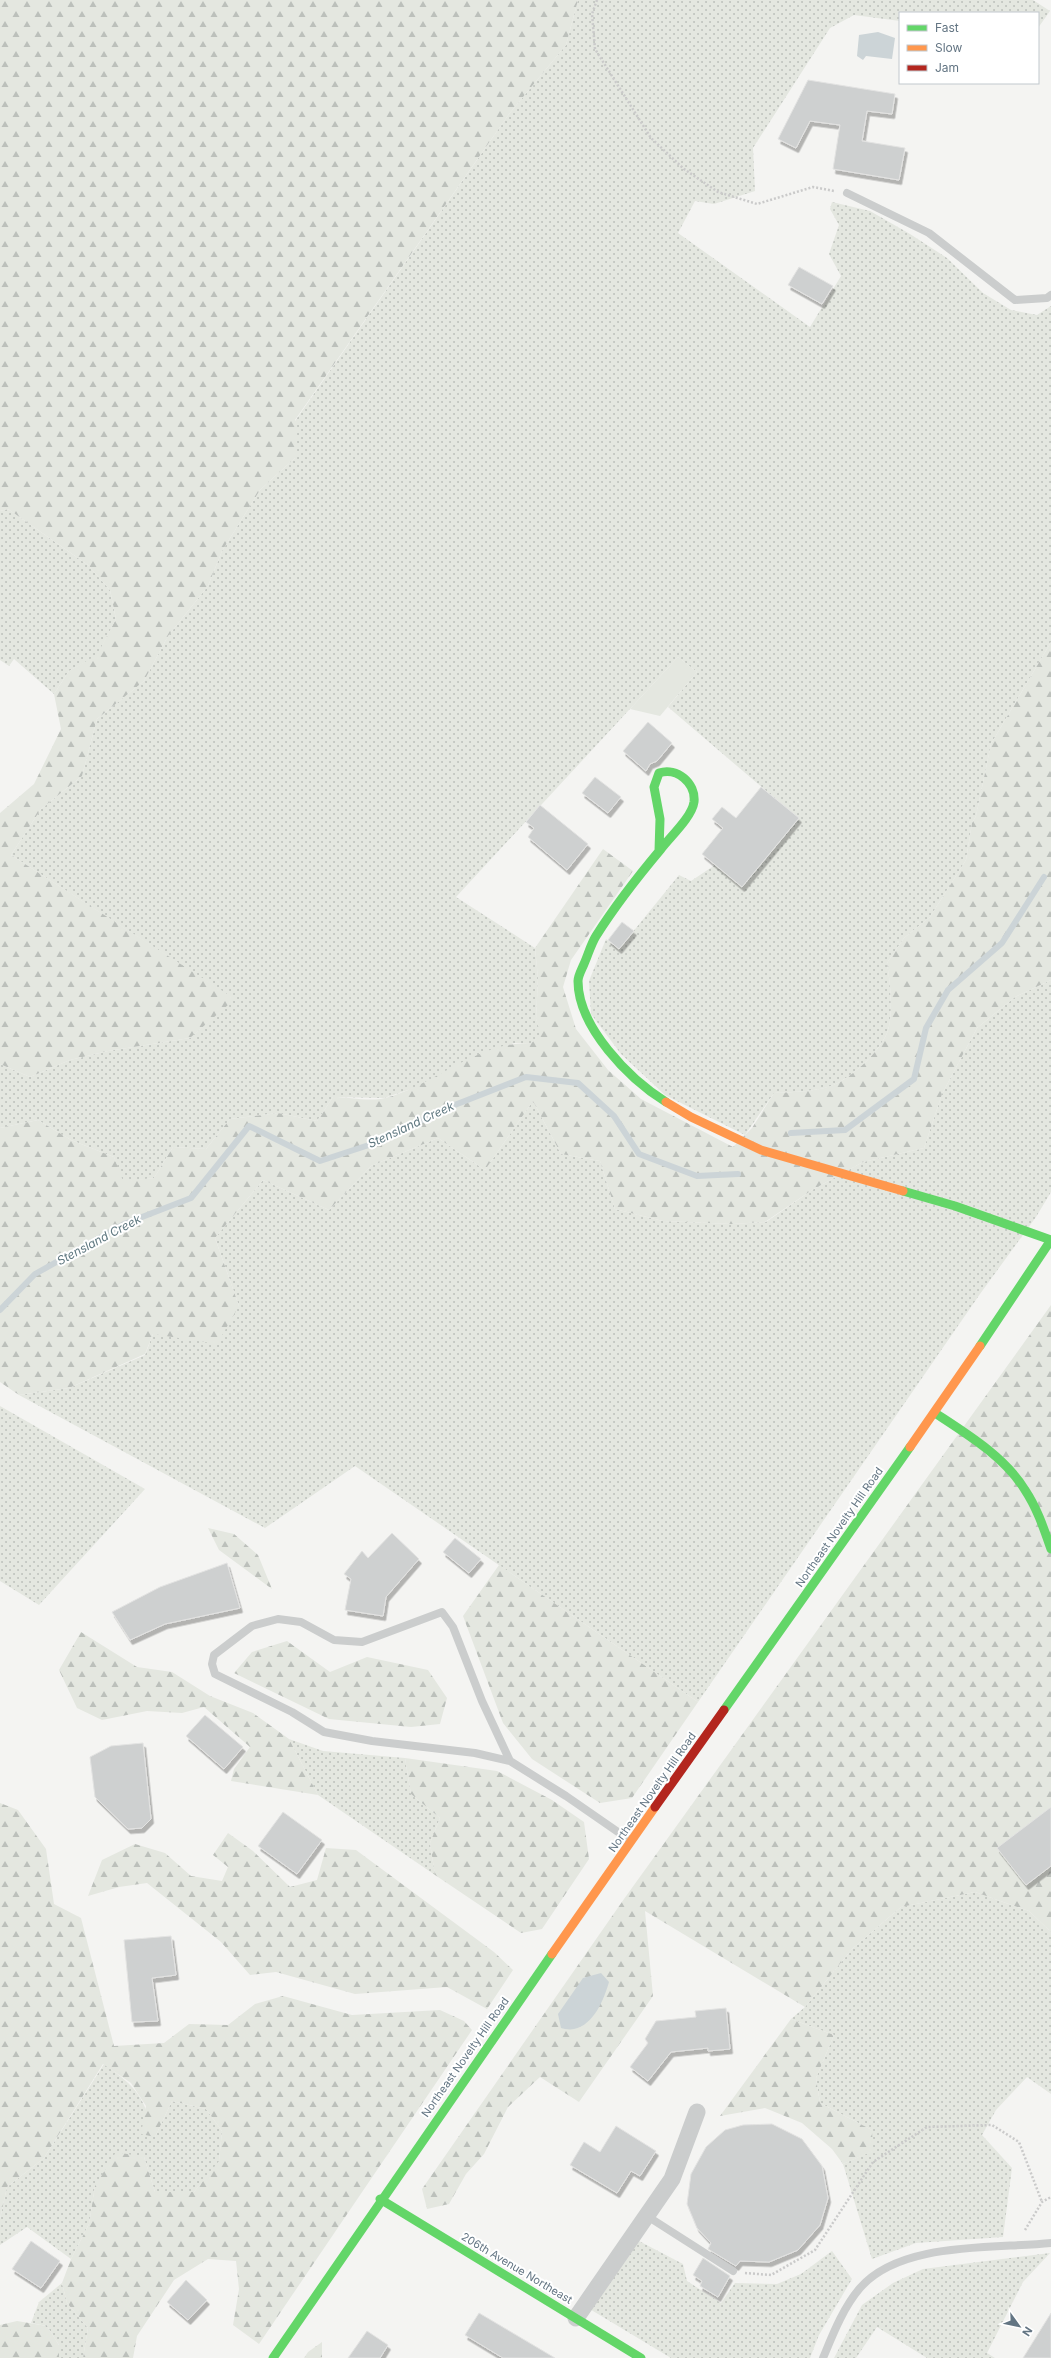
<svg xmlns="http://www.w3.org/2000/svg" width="1051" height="2358" font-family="Inter,sans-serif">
<defs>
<pattern id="grass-dots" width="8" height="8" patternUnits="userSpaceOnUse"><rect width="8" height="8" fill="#e4e7e0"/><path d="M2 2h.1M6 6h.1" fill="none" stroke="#bcc0bb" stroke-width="1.8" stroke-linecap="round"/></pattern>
<pattern id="forest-firs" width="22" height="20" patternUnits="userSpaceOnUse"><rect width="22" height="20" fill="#e4e7e0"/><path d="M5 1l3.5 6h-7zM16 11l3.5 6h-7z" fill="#bcc0bb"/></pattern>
<filter id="shadow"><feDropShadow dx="2.5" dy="4.5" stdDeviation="0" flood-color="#0004"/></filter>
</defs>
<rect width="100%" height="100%" fill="#f4f4f2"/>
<!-- grass -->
<path fill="url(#grass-dots)" d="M578,0H1033L1050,11L1038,28V13H900V21L854,15L830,28L753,148L755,191L714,204L695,201L678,233L810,327L841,276L829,254L839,225L830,209L832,202L870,211L910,234L947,258L983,293L1011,310L1037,315L1051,306V642L991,744L976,816L972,823L966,860L930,917L904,938L887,963C890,982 894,1015 887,1033C878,1053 856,1073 838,1083C821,1092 793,1092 774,1093L745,1135L665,1095L621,1054L591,1014L589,981L606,939L619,949L679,875L691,881L715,865L742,887L799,819L668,707L697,672L678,657L456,897L535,948L538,978L536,1019L542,1035L530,1044L514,1043L417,1087L384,1098L333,1097L317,1121L278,1113L230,1119L206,1149L173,1147L154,1178L122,1182L114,1157L71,1140L38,1120L0,1128V1064L30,1077L70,1060L108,1051L190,1038L234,999L11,855L41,809L82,776L97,719L144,681L168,636L208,586L222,551L260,490L295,458V421L509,114L566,45Z
M8,509L88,565L110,590L116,619L97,656L69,671L54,694L14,659L9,666L0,660V511Z
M1051,980V1192L1036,1217L980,1294L698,1702L355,1466L265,1528L19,1395L69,1388L145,1355L153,1334L239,1306L215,1238L263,1180L329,1210L371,1166L438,1138L485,1170L533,1101L561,1154L600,1161L615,1209L663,1221L732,1224L766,1222L812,1190L863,1162L924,1148L942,1094L977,1028L1015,997Z
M0,1406L145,1489L39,1605L0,1581Z
M289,1739L323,1751L405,1758L411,1794L440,1818L430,1843L435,1875L318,1795Z
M975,1892L1029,1911L1051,1932V2094L1027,2077L996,2110L982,2135L1012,2168L1003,2237L916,2243L872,2259L843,2164L872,2151V2130L820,2103L816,2078L834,2035L791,2019L805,2007L852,1949L901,1907Z
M104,2064C139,2089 143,2096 155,2137L172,2101L206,2109L222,2131L219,2162L194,2192H155L144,2157L95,2186L89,2224L71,2259L27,2227L0,2245V2219L7,2187L44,2158Z
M639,2241L683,2264L687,2281L721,2303L735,2283L777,2284L801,2274L832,2251L852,2279L819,2335L810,2358H671L588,2308Z
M1050,2253L1023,2282L987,2353L995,2358H927L877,2327L856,2358H834L862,2305L893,2283L923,2269Z
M62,2283L67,2303L88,2328L83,2358H59V2345L47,2326L31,2323L39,2302Z"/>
<!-- forest -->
<path fill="url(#forest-firs)" d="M0,0H578L566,45L509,114L295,420V458L260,490L222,551L208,586L168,636L144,681L97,719L82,776L41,809L11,855L235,999L190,1038L108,1051L70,1060L30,1077L0,1064V813L34,784L61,729L54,694L69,671L97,655L116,619L110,590L88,565L8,509L0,511Z
M1051,642V980L1015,997L977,1028L942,1094L924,1148L863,1162L812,1190L765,1222L732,1224L663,1221L615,1209L600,1161L561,1154L533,1101L485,1170L438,1138L371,1166L329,1210L263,1180L215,1238L239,1306L217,1344L153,1334L145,1354L69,1388L19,1395L0,1382V1128L38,1120L71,1140L114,1157L123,1181L154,1178L173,1147L206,1149L230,1119L278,1113L317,1121L333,1097C349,1097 370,1102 385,1098C433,1086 481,1039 530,1044L541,1035L536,1019L538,978L535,948L603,849L633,871L571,960L563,987L576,1029L608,1070L641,1099L733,1147L752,1128L774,1093C794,1092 820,1092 838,1083C856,1073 879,1052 887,1033C894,1015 890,982 887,963L904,938L930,917L966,860L972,823L976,816L991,744Z
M1051,1305V1932L1029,1911L975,1892L901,1907L852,1949L805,2007L645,1911L653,1996L579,2102L540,2077L508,2107L484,2154L466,2174L449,2204L427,2209L422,2189L624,1899Z
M208,1528L234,1534L258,1555L272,1589L219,1550Z
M499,1565L698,1702L632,1798L600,1803L532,1759L503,1723L463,1616Z
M81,1632L137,1667L172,1672L210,1696L253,1713L289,1739L318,1795L231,1781L234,1769L250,1747L204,1707L182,1713L147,1711L102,1720L77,1708L59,1670Z
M287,1641L330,1672L367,1657L428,1670L447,1698L440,1724L411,1727L329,1719L234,1673L252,1652Z
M405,1758L497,1771L552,1800L584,1822L589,1859L542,1929L521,1933L435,1875L430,1843L440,1818L411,1794Z
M0,1803L18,1810L46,1849L54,1904L81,1918L114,2046L164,2043L189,2024L228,2025L255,2004L283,1996L352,2015L440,2010L464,2021L472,2030L259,2344L233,2325L239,2289L236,2261L208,2259L174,2280L137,2336L133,2358H83L88,2328L67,2303L62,2283L71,2259L89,2224L95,2186L116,2152L144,2157L155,2192H194L219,2161L222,2131L206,2109L172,2101L155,2137L141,2134L146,2106L131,2083L103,2064L44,2158L7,2187L0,2219Z
M228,1833L253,1851L290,1887L317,1880L326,1848L356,1850L494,1952L513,1970L487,2009L447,1987L355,1994L276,1972L250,1975L221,1942L147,1883L119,1887L88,1896L102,1860L135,1844L165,1853L191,1876L222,1881L228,1867L213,1855Z
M791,2019L834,2035L816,2078L820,2103L872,2130L873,2151L843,2164L832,2149L802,2123L765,2108L720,2116Z
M17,2321L47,2326L59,2345V2358H0V2325Z
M322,2342V2358H304L308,2352Z"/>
<!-- garden -->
<path fill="#e4e7e0" d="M678,657L697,672L660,716L630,709Z"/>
<!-- water -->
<path fill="#ccd4d7" d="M878,32L895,38L892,59L866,56L863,60L857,56L859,35Z
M601,1973L609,1982C604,1999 594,2025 574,2029C570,2030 564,2029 561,2028L558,2014L583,1978Z"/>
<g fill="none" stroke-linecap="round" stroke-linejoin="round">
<!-- stream -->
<path stroke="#ccd4d7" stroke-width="6" d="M791,1133L845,1130L914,1079L926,1028L948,990L1002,943L1044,877
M0,1310L35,1274L124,1224L191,1198L249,1126L320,1161L375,1143L447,1108L526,1077L578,1083L614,1116L639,1154L697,1176L738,1174"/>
</g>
<!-- building -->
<path fill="#ced0d0" stroke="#e3e3e2" filter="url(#shadow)" d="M808,80L895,94L892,114L867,111L862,141L905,148L899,180L833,169L840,125L810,121L796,148L778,139Z
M799,267L833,286L822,304L788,285Z
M648,722L672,743L657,761L650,764L646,771L623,751Z
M595,777L621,797L608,813L582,793Z
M761,787L799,818L742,887L702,854L723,828L712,819L722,807L736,818Z
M540,805L588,844L567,870L528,837L534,828L526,822Z
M622,922L634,931L619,949L608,940Z
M392,1533L419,1559L386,1597L383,1616L345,1610L351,1579L344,1574L362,1551L368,1558Z
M455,1538L481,1559L469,1573L443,1552Z
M227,1563L240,1608L165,1624L130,1640L112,1612L160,1587Z
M205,1715L243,1747L224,1769L186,1736Z
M143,1743L151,1819L142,1828L128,1829L95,1797L90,1757L111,1746Z
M1051,1807V1866L1026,1885L997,1848Z
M283,1812L322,1840L297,1874L258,1846Z
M171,1936L176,1975L152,1978L158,2021L132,2022L124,1940Z
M726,2008L730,2049L708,2051V2048L671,2052L648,2081L630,2067L648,2043L645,2039L656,2021L696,2017L695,2011Z
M772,2124L802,2139L822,2166L828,2198L820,2225L798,2250L769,2262L740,2261L736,2266L708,2249L711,2243L697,2228L687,2204L691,2174L706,2147L725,2130L743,2125Z
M616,2126L656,2151L640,2176L631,2171L617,2193L570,2165L584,2142L600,2152Z
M31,2241L60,2261L41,2288L12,2269Z
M703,2258L730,2276L718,2297L700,2286L702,2281L693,2275Z
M186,2280L207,2300L188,2320L167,2302Z
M479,2313L555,2358H503L465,2335Z
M1051,2313V2358H1023Z
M367,2331L388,2345L380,2358H348Z"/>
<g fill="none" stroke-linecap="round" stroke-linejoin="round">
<!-- path -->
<path stroke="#cacaca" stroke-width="2.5" stroke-dasharray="2 2" stroke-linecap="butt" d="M597,0L592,14L595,49L651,138L684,169L718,192L757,204L813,187L834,191
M1025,2230L1042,2202L1051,2197
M745,2273L771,2275L815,2250L873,2162L927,2127L992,2125L1019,2142L1042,2202"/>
<!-- lane -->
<path stroke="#cbcdcd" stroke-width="8" d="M847,193L929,233L1015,300L1047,298L1051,295
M510,1761L482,1701L453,1627L442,1612L362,1642L334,1640L301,1622L278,1619L252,1626L214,1655L212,1664L215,1674L292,1712L324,1732L372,1741L475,1753L510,1761L566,1796L631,1841
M647,2216L733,2271
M823,2358C833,2334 843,2308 860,2288C901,2241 994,2249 1051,2243"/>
<!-- street -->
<path stroke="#cbcdcd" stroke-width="17" d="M576,2318L672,2179L697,2112"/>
<!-- fast -->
<path stroke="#63d668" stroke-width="9" d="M659,851L660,819L654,787L659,773C677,767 696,783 694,802C692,817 670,837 661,849C640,874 613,909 596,936C591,944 588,955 584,964C582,969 578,976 578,981C578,1027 629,1079 666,1102
M903,1191L955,1206L1051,1240
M980,1346L1051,1240
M935,1413C967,1434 1005,1457 1025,1490C1037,1508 1044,1529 1051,1549
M724,1710L910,1447
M380,2199L641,2358
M273,2358L552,1954"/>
<!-- slow -->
<path stroke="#ff974d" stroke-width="9" d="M666,1102L691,1117L761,1150L903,1191
M910,1447L980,1346
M552,1954L655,1807"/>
<!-- jam -->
<path stroke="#b3261e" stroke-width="9" d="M655,1807L724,1710"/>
</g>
<g text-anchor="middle" stroke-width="4" stroke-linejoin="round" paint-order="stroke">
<!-- street labels -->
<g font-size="11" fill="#637583" stroke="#fff">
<text transform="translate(839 1527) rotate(-55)" y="4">Northeast Novelty Hill Road</text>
<text transform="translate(652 1792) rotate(-55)" y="4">Northeast Novelty Hill Road</text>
<text transform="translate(465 2057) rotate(-55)" y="4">Northeast Novelty Hill Road</text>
<text transform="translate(517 2268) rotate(31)" y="4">206th Avenue Northeast</text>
</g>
<!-- water labels -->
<g font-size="12" font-style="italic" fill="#5f7880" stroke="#fff">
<text transform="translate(411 1125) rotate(-25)" y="4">Stensland Creek</text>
<text transform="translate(99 1240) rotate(-28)" y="4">Stensland Creek</text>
</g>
</g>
<!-- legend -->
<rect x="899" y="12" width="140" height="72" fill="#ffffff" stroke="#c1c8cd"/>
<rect x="907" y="25" width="20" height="6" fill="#63d668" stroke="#c1c8cd"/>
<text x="935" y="32" font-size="12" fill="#637583">Fast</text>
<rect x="907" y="45" width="20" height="6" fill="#ff974d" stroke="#c1c8cd"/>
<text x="935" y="52" font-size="12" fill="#637583">Slow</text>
<rect x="907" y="65" width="20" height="6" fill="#b3261e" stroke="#c1c8cd"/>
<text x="935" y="72" font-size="12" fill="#637583">Jam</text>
<!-- north arrow -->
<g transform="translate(1019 2326) rotate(123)" stroke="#ffffff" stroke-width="3" paint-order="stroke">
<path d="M0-3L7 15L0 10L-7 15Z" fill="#637583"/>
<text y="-6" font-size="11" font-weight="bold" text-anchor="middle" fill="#637583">N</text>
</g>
</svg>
